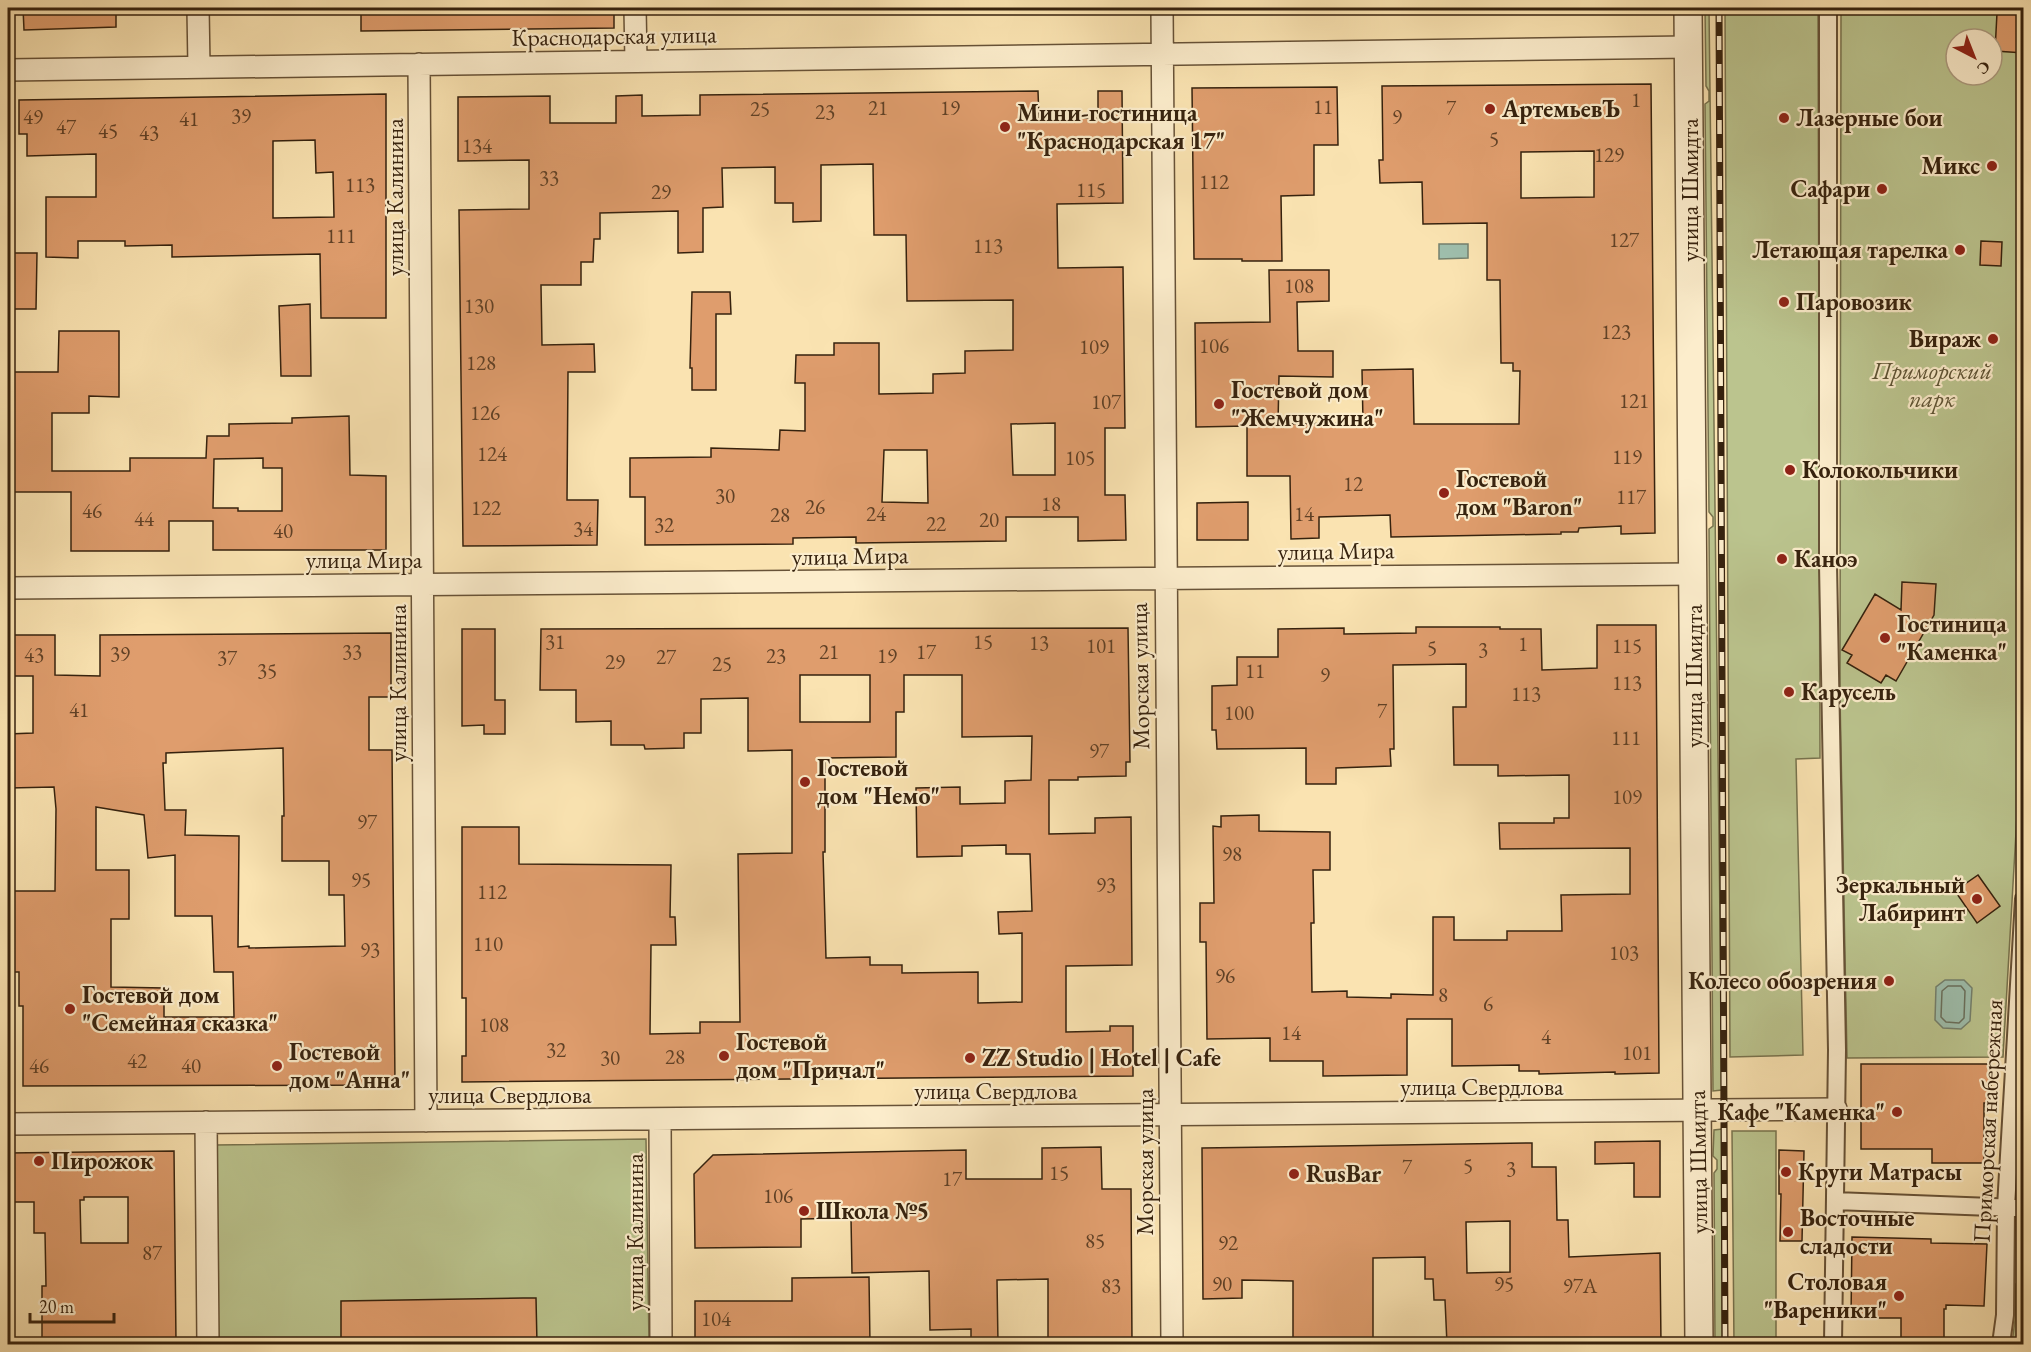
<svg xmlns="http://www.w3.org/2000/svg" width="2031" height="1352" font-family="'EB Garamond',serif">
<rect width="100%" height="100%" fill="#fae3b1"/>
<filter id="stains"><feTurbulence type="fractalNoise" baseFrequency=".00333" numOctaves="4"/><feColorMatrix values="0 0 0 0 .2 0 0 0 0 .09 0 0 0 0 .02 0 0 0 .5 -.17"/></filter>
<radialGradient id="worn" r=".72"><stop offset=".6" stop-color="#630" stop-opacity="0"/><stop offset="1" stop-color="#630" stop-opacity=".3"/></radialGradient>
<!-- green -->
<path fill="#bbc48e" stroke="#78734e" stroke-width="1.5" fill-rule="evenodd" d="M1705,8H1709L1722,1090L1713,1091L1709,529L1713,526V517L1709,512L1705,104L1709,101V91L1706,86Z
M1725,8H1818L1820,758L1796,759L1803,1055L1730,1057Z
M1841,8H2023L2024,694L2003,1057L1847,1058L1840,697ZM1956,39H1992V75H1956Z
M1722,1129V1344H1715L1714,1173L1717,1169V1160L1713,1156L1714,1130Z
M1732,1131H1776V1344H1734Z
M646,1139L649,1344H217L215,1145Z
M2016,1284H2023V1344H2012L2015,1320Z"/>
<!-- water -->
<path fill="#9ebeac" stroke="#74806d" stroke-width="1.5" d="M1439,244H1468V258L1439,259Z
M1945,980H1964L1972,988L1970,1021L1961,1029L1943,1028L1935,1020L1936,987Z"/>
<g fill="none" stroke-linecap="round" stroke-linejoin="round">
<!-- shore -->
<path stroke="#6a705d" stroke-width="1.5" d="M1948,986H1961L1965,991L1964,1018L1959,1023L1946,1022L1941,1017L1942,991Z"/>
</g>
<!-- building -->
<path fill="#df9d6d" stroke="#36220e" stroke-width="1.5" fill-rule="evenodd" d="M23,8H116V27L24,30Z
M361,8H614V28L361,31Z
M1997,13L2024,15V53L1995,51Z
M1651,84L1655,533L1621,534V526L1579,528L1578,532H1561V534L1391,537L1390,515L1319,517V538L1291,539L1290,476H1247V426L1196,427L1195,323L1270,322L1269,270H1329V301L1297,302L1298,351H1333V377L1279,376L1278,424L1363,423L1362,370L1413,369L1414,424H1519L1520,371H1513V363H1501L1500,280H1487V223L1423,224L1422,182L1380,183L1379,160H1383L1382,86ZM1594,151V197L1521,198V152Z
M1337,87L1338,145H1314V195L1281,196L1282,261H1242V259H1194L1192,88Z
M1038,91L1039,119L1098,118V91H1122L1123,203L1057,204L1058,268L1123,267L1125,428H1105V495H1125L1126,540L1078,541V517H1006V541L856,543V537L793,538V544L645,545V497H630V458L711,457V448L779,450L780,430L805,431V383H795L796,355H834V343H879V394L933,393V374L965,373V351L1013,350V300L907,301L906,235H874L873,164L821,165V221L793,222V203H775V167L722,168L723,207L703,208V252L678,253V211L600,213V239H594L593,262H581V285H541L542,345L594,344L595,372H568L567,500H598L597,545L463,546L459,210L529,209V160L458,161V97L550,96V123H616V96L642,95V116L700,115V95ZM1055,423V475H1013L1011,424ZM884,450H927L928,503L882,502Z
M386,94V318H321L320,254L172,257V245L125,246V241H78V258L46,257V197H96V154L27,156V134H19V100ZM315,140L316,173L333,172L334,217L273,218V141Z
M1981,241L2002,242L2001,266L1980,265Z
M8,253H37L36,309H8Z
M692,292H730L731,314H716V390H692V368H690Z
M310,304L311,376H281L279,306Z
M59,331H119V397L89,396V413H52V471H130V458H206L207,436H229V424L292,423V418L349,416L350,475L386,476V550H213V521H169V551H71V492H11L13,372H58ZM263,458V468H282V511H238V508H213L214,459Z
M1248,502V540H1197V503Z
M1902,582L1936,584L1934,615L1896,681L1886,675L1881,683L1847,663L1852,655L1842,650L1875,594L1901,610Z
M1597,625H1656L1659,1073L1615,1074V1072L1539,1074V1071H1519V1065L1452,1066V1019H1407V1075L1323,1076V1061H1270V1038L1207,1039L1206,942H1200V903H1214L1213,826L1221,827V816L1259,815V831L1330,832V870H1313L1314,923H1311L1312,992L1347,991V997L1391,998V994L1433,995V917H1454V940H1507V931H1562L1561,895L1630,894V848L1500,849L1499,823H1554V818H1569V775L1498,776V765H1454L1453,707H1466V664L1393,665L1394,749H1390L1391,766L1336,768V784H1306V748L1217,749L1216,730H1212V686L1237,685V657H1278V629L1344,628V634L1416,633V627H1500V629H1541L1542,670L1597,668Z
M1128,628L1130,762H1126V776L1078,777V780H1049V834L1095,833V818L1131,817L1132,965L1066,966V1032L1110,1031V1026H1133V1076L462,1082V1056H466V998H462V827H519V864L671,865L670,917H675L676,945H651L650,1034L700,1033V1022H740L738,854L792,853V750L748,751V698L701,699V733H684V748L645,749L644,745H611V721L576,722V690H540L541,629ZM800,675H870V722H800ZM904,675H962V737L1032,736L1031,780L1005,781V803L960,804V787L916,788L917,857L962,856V846L1006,845V854H1030L1032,911L998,912L999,934L1022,933V1002L978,1003V972L902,973V965H870V957L826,958L823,852H825V758L896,757V712H904Z
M462,629H495V700H505V734H484V725L462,726Z
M391,633V697H369V750H392L395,1085L23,1086V1006H19V972H13V891H55L56,809L54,787L9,788L8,734L33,733V676H12V635H55V675L100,676V635ZM283,748L284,816H282V861H329V895H344L345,946L249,948V946L238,947L239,836L185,835L186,810H165L163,763H166V753ZM96,807L144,815L148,858L175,855V916H212L214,972H233L234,1017H164V988L111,987V919H129V870H96Z
M1978,875L2000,906L1977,923L1955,891Z
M1861,1064H1991V1103H1984V1163H1932V1149H1861Z
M1660,1141V1197H1634V1163L1595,1164V1142Z
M1532,1143V1167H1556L1557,1220H1568L1569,1257L1660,1253L1661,1344H1603V1339L1540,1340V1344H1447L1445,1300H1434L1433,1279H1425V1257L1373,1258V1344H1293V1281L1242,1280V1298L1203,1299L1202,1148ZM1510,1221V1272L1467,1273L1466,1222Z
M1101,1147L1102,1189H1131L1132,1344H1048V1279L997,1280L998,1344H971V1329L930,1330L929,1271L852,1273L851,1218L801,1219V1247L695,1248L694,1174L713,1155L966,1150V1179H1042V1148Z
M1779,1150L1804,1151L1802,1241H1780L1781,1194H1779Z
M174,1151L176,1342L42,1344V1286H46L45,1233H34V1202H8V1153ZM84,1197H128V1243H81L80,1200H84Z
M1852,1237L1931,1239V1243L1987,1244L1984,1306L1946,1305V1309H1944V1344H1901V1318H1851Z
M869,1277L870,1344H695V1301H792V1278Z
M523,1298H536L537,1344H341V1301Z"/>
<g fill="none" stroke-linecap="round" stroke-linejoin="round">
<!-- pedestrian casing -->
<g stroke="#675237" stroke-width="20">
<path id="pedestrian" d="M1828,8V565L1837,1050L1833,1344
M1835,1201L2018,1208
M2001,1344L2005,1315L2006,1207L2024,899"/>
</g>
<!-- minor casing -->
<g stroke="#675237" stroke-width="24">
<path id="minor" d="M198,8L199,67
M635,8L636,61
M1162,8L1172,1344
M419,64L426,1121
M8,70L1688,47
M8,588L1693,574
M660,1119L661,1344
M206,1122L208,1344
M8,1124L1836,1109"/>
</g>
<!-- tertiary casing -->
<g stroke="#675237" stroke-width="30">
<path id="tertiary" d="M1688,8L1699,1344"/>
</g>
<!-- pedestrian -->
<use href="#pedestrian" stroke="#fcedcc" stroke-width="16"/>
<!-- minor -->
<use href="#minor" stroke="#fcedcc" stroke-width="21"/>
<!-- tertiary -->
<use href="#tertiary" stroke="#fcedcc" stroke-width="27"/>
<!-- rail casing -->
<g stroke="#36220e" stroke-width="7">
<path id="rail" d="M1719,8L1725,1344"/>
</g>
<!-- rail -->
<use href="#rail" stroke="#fcedcc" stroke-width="4.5" stroke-dasharray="14" stroke-linecap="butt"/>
</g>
<!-- markers -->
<g fill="#8f2418" stroke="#fcedcc" stroke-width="2">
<circle cx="1490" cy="109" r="6"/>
<circle cx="1784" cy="118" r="6"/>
<circle cx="1005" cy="127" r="6"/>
<circle cx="1992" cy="166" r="6"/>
<circle cx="1882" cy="189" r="6"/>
<circle cx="1960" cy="250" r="6"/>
<circle cx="1784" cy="302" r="6"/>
<circle cx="1993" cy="339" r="6"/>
<circle cx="1219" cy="404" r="6"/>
<circle cx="1790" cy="470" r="6"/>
<circle cx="1444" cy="493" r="6"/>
<circle cx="1782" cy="559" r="6"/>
<circle cx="1885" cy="638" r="6"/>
<circle cx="1789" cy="692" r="6"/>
<circle cx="805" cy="782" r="6"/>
<circle cx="1977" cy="899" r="6"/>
<circle cx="1889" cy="981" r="6"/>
<circle cx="70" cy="1009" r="6"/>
<circle cx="724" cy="1056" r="6"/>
<circle cx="970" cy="1058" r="6"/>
<circle cx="277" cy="1066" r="6"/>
<circle cx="1897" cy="1112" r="6"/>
<circle cx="39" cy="1161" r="6"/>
<circle cx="1786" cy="1172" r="6"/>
<circle cx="1294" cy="1174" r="6"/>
<circle cx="804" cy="1211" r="6"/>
<circle cx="1788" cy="1232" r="6"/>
<circle cx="1899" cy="1296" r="6"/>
</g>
<g text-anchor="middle" stroke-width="4.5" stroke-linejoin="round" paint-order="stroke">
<!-- number labels -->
<g font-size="21" fill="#604126">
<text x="1636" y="107">1</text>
<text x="1323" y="114">11</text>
<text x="878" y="115">21</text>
<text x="950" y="115">19</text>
<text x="1451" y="115">7</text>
<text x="760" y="116">25</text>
<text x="825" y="119">23</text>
<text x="241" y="123">39</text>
<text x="33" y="124">49</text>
<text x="1397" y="124">9</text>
<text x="189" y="126">41</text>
<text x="66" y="134">47</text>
<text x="108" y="138">45</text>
<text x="149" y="140">43</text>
<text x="1494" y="146">5</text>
<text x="477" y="153">134</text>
<text x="1609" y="162">129</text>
<text x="549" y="185">33</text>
<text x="1214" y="189">112</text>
<text x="360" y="192">113</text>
<text x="1091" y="197">115</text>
<text x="661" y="199">29</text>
<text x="341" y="243">111</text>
<text x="1624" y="247">127</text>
<text x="988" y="253">113</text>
<text x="1299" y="293">108</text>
<text x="479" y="313">130</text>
<text x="1616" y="339">123</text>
<text x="1214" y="353">106</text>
<text x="1094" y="354">109</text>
<text x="481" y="370">128</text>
<text x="1634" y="408">121</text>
<text x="1106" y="409">107</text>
<text x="485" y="420">126</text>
<text x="492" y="461">124</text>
<text x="1627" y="464">119</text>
<text x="1080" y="465">105</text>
<text x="1353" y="491">12</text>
<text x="725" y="503">30</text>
<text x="1631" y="504">117</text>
<text x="1051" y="511">18</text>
<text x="815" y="514">26</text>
<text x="486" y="515">122</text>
<text x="92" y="518">46</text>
<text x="876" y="521">24</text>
<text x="1304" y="521">14</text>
<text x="780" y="522">28</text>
<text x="144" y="526">44</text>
<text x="989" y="527">20</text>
<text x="936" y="531">22</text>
<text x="664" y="532">32</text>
<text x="583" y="536">34</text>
<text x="283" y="538">40</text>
<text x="555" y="649">31</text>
<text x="983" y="649">15</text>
<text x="1039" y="650">13</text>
<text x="1523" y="651">1</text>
<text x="1101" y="653">101</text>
<text x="1627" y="653">115</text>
<text x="1432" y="655">5</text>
<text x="1483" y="657">3</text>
<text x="352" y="659">33</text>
<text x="829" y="659">21</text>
<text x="926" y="659">17</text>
<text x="120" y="661">39</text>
<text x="34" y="662">43</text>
<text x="776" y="663">23</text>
<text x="887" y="663">19</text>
<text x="666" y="664">27</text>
<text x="227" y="665">37</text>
<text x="615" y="669">29</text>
<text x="722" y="671">25</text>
<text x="267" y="678">35</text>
<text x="1255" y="678">11</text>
<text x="1325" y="682">9</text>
<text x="1627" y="690">113</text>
<text x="1526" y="701">113</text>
<text x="79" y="717">41</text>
<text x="1382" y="718">7</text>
<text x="1239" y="720">100</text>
<text x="1626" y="745">111</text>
<text x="1099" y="758">97</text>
<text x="1627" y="804">109</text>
<text x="367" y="829">97</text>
<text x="1232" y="861">98</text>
<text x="361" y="887">95</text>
<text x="1106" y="892">93</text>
<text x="492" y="899">112</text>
<text x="488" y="951">110</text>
<text x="370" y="957">93</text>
<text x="1624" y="960">103</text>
<text x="1225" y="983">96</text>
<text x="1443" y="1002">8</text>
<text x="1488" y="1011">6</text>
<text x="494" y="1032">108</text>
<text x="1291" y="1040">14</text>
<text x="1546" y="1044">4</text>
<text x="556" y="1057">32</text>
<text x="1637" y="1060">101</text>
<text x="675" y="1064">28</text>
<text x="610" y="1065">30</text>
<text x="137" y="1068">42</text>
<text x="39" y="1073">46</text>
<text x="191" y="1073">40</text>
<text x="1468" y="1173">5</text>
<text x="1407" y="1174">7</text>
<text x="1511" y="1176">3</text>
<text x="1059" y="1180">15</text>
<text x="952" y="1186">17</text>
<text x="778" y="1203">106</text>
<text x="1095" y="1248">85</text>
<text x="1228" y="1250">92</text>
<text x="152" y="1260">87</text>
<text x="1222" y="1291">90</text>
<text x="1504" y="1291">95</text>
<text x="1111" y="1293">83</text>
<text x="1580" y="1293">97А</text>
<text x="716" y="1326">104</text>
</g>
<!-- street labels -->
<g font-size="24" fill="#36220e" stroke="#fcedcc">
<text transform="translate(614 36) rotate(-1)" y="8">Краснодарская улица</text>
<text transform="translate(1690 190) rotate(-90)" y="8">улица Шмидта</text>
<text transform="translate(395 197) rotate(-90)" y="8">улица Калинина</text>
<text transform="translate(1336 551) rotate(-1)" y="8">улица Мира</text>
<text transform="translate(850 556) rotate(-1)" y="8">улица Мира</text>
<text x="364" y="568">улица Мира</text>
<text transform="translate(1140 676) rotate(-91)" y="8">Морская улица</text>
<text transform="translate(1694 676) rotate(-90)" y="8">улица Шмидта</text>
<text transform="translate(398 683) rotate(-90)" y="8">улица Калинина</text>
<text x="1482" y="1095">улица Свердлова</text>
<text x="996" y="1099">улица Свердлова</text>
<text x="510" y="1103">улица Свердлова</text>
<text transform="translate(1988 1121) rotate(-87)" y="8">Приморская набережная</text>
<text transform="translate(1145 1162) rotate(-90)" y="8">Морская улица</text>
<text transform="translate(1698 1162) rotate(-91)" y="8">улица Шмидта</text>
<text transform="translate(635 1232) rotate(-90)" y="8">улица Калинина</text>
</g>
<!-- poi labels -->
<g font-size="24" font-weight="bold" fill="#36220e" stroke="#fcedcc" text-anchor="start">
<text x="1502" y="117">АртемьевЪ</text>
<text x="1017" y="121">Мини-гостиница<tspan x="1017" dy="28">"Краснодарская 17"</tspan></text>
<text x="1796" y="126">Лазерные бои</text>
<text x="1980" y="174" text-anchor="end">Микс</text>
<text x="1870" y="197" text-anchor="end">Сафари</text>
<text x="1948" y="258" text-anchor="end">Летающая тарелка</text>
<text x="1796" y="310">Паровозик</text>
<text x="1981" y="347" text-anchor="end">Вираж</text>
<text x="1231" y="398">Гостевой дом<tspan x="1231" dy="28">"Жемчужина"</tspan></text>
<text x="1802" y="478">Колокольчики</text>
<text x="1456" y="487">Гостевой<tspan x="1456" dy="28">дом "Baron"</tspan></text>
<text x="1794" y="567">Каноэ</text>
<text x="1897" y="632">Гостиница<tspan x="1897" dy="28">"Каменка"</tspan></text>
<text x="1801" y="700">Карусель</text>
<text x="817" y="776">Гостевой<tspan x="817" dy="28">дом "Немо"</tspan></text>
<text x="1965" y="893" text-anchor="end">Зеркальный<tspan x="1965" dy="28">Лабиринт</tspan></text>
<text x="1877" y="989" text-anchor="end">Колесо обозрения</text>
<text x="82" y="1003">Гостевой дом<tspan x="82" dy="28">"Семейная сказка"</tspan></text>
<text x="736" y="1050">Гостевой<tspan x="736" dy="28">дом "Причал"</tspan></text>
<text x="289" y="1060">Гостевой<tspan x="289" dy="28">дом "Анна"</tspan></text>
<text x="982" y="1066">ZZ Studio | Hotel | Cafe</text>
<text x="1885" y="1120" text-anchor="end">Кафе "Каменка"</text>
<text x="51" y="1169">Пирожок</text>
<text x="1798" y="1180">Круги Матрасы</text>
<text x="1306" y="1182">RusBar</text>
<text x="816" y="1219">Школа №5</text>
<text x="1800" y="1226">Восточные<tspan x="1800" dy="28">сладости</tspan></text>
<text x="1887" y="1290" text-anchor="end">Столовая<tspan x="1887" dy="28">"Вареники"</tspan></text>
</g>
<!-- park labels -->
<g font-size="24" font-style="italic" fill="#5e5334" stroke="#fcedcc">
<text x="1932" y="379">Приморский<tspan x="1932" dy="28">парк</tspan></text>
</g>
</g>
<!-- margin -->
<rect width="2031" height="1352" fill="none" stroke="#fae3b1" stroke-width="30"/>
<rect x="9" y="9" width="2013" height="1334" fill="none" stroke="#36220e" stroke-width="3"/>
<rect x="15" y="15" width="2001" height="1322" fill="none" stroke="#36220e" stroke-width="1.5"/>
<!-- north arrow -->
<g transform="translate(1974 57) rotate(138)"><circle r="28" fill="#fcedcc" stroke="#ad9c80" stroke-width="1.5"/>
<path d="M0-4.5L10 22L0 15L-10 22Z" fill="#8f2418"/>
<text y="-9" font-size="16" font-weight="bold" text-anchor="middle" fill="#36220e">С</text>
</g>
<!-- scale -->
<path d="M30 1313v9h84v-9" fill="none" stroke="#36220e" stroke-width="3"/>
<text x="39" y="1313" font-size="18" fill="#36220e" stroke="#fcedcc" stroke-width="4.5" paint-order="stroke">20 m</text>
<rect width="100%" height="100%" filter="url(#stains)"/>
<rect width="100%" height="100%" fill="url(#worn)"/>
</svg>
